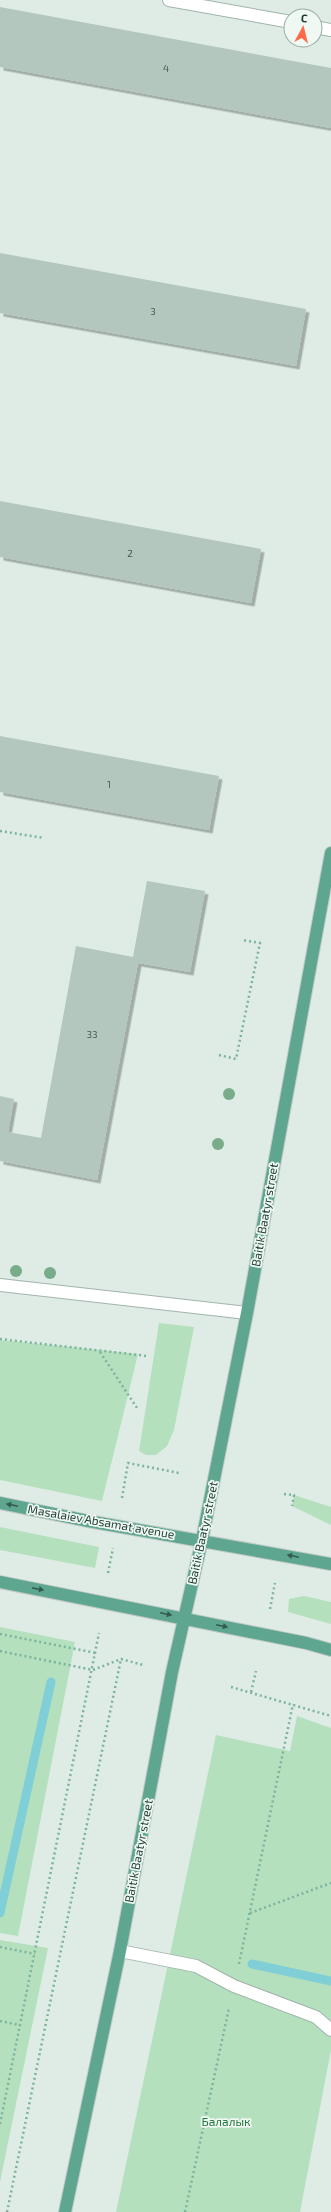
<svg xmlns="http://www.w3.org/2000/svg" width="331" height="2212" font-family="'Exo 2',sans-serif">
<defs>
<filter id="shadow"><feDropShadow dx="3.5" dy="3.5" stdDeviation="0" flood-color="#0004"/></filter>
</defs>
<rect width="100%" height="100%" fill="#deece5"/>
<!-- green -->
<path fill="#b5e0be" d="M159,1323L194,1327L174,1430L167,1446L156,1455H146L139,1451Z
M0,1340L138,1354L102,1501L0,1480Z
M294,1495L331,1507V1525L292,1506Z
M0,1527L99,1547L95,1568L0,1550Z
M304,1596L331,1602V1624L288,1612L289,1599Z
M0,1627L75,1642L18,1936L0,1933Z
M297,1716L331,1728V2050L300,2212H116L216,1735L290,1751Z
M0,1940L48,1948L0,2182Z"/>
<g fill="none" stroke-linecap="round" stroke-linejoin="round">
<!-- stream -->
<path stroke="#80cfd7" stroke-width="9" d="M0,1913L51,1682
M252,1964L331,1981"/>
</g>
<!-- building -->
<path fill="#b3c7be" filter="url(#shadow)" d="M0,7L331,68V128L0,67Z
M0,253L306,309L296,366L0,313Z
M0,501L261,549L251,603L0,557Z
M0,736L219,776L209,830L0,792Z
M147,881L205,891L190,972L138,963L97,1180L0,1161V1096L14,1099L8,1132L41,1138L76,946L133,957Z"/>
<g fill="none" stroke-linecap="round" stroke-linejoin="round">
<!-- minor casing -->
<g stroke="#a1b4ac" stroke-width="14">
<path id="minor" d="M169,0L291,22
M315,27L331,30
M0,1285L247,1313
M120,1951L196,1966L234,1986L316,2017L331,2030"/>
</g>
<!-- major casing -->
<g stroke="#c0c9c6" stroke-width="14">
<path id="major" d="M0,1503L88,1521L331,1564
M0,1582L306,1643L331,1650
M65,2212L120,1951L172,1672L202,1540L247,1313L331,853"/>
</g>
<!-- path -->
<path stroke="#7bb39e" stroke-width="2.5" stroke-dasharray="2 3" stroke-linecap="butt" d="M0,831L44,838
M219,1055L236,1059L260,943L242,940
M0,1339L147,1356
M100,1352L137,1408
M284,1494L294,1495L292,1506
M122,1498L128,1463L179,1473
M108,1573L113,1548
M270,1609L275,1583
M0,1634L96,1653
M0,1651L93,1670L121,1659L143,1665
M231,1687L331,1716
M251,1692L256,1671
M250,1913L331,1883
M0,1947L35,1954
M239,1964L293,1704
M0,2021L20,2025
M0,2124L99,1633
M7,2212L121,1659
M185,2212L229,2008"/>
<!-- minor -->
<use href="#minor" stroke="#fff" stroke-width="12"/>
<!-- major -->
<use href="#major" stroke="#5ea68f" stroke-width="12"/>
</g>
<!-- trees -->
<g fill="#78ac8a">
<circle cx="229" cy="1094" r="6"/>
<circle cx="218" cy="1144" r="6"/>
<circle cx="16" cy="1271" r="6"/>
<circle cx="50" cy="1273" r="6"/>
</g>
<!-- one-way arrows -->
<defs><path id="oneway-solid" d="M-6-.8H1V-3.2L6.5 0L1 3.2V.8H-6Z"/></defs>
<g fill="#315c4f">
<use href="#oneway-solid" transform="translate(12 1505) rotate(-168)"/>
<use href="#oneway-solid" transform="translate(293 1556) rotate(-168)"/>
<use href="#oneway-solid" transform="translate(38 1589) rotate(11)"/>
<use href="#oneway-solid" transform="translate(166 1614) rotate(12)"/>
<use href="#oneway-solid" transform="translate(222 1626) rotate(12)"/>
</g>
<g text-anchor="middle" stroke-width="3.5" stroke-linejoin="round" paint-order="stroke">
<!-- number labels -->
<g font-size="10" fill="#436056">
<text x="166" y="72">4</text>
<text x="153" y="315">3</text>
<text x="130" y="557">2</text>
<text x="109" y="788">1</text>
<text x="92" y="1038">33</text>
</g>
<!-- street labels -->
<g font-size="12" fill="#1e3d33" stroke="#eff8f3">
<text transform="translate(265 1215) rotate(-80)" y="4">Baitik Baatyr street</text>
<text transform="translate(101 1522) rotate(10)" y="4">Masalaiev Absamat avenue</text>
<text transform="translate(203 1533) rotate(-78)" y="4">Baitik Baatyr street</text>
<text transform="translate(139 1851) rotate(-79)" y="4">Baitik Baatyr street</text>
</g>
<!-- park labels -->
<g font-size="12" fill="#24783f" stroke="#eff8f3">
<text x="226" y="2126">Балалык</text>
</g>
</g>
<!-- north arrow -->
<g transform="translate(303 28) rotate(7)"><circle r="19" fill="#eff8f3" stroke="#9bada6"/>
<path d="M0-3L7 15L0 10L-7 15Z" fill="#ff6b49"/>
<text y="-6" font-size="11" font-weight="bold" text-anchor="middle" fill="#1e3d33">С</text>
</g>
</svg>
